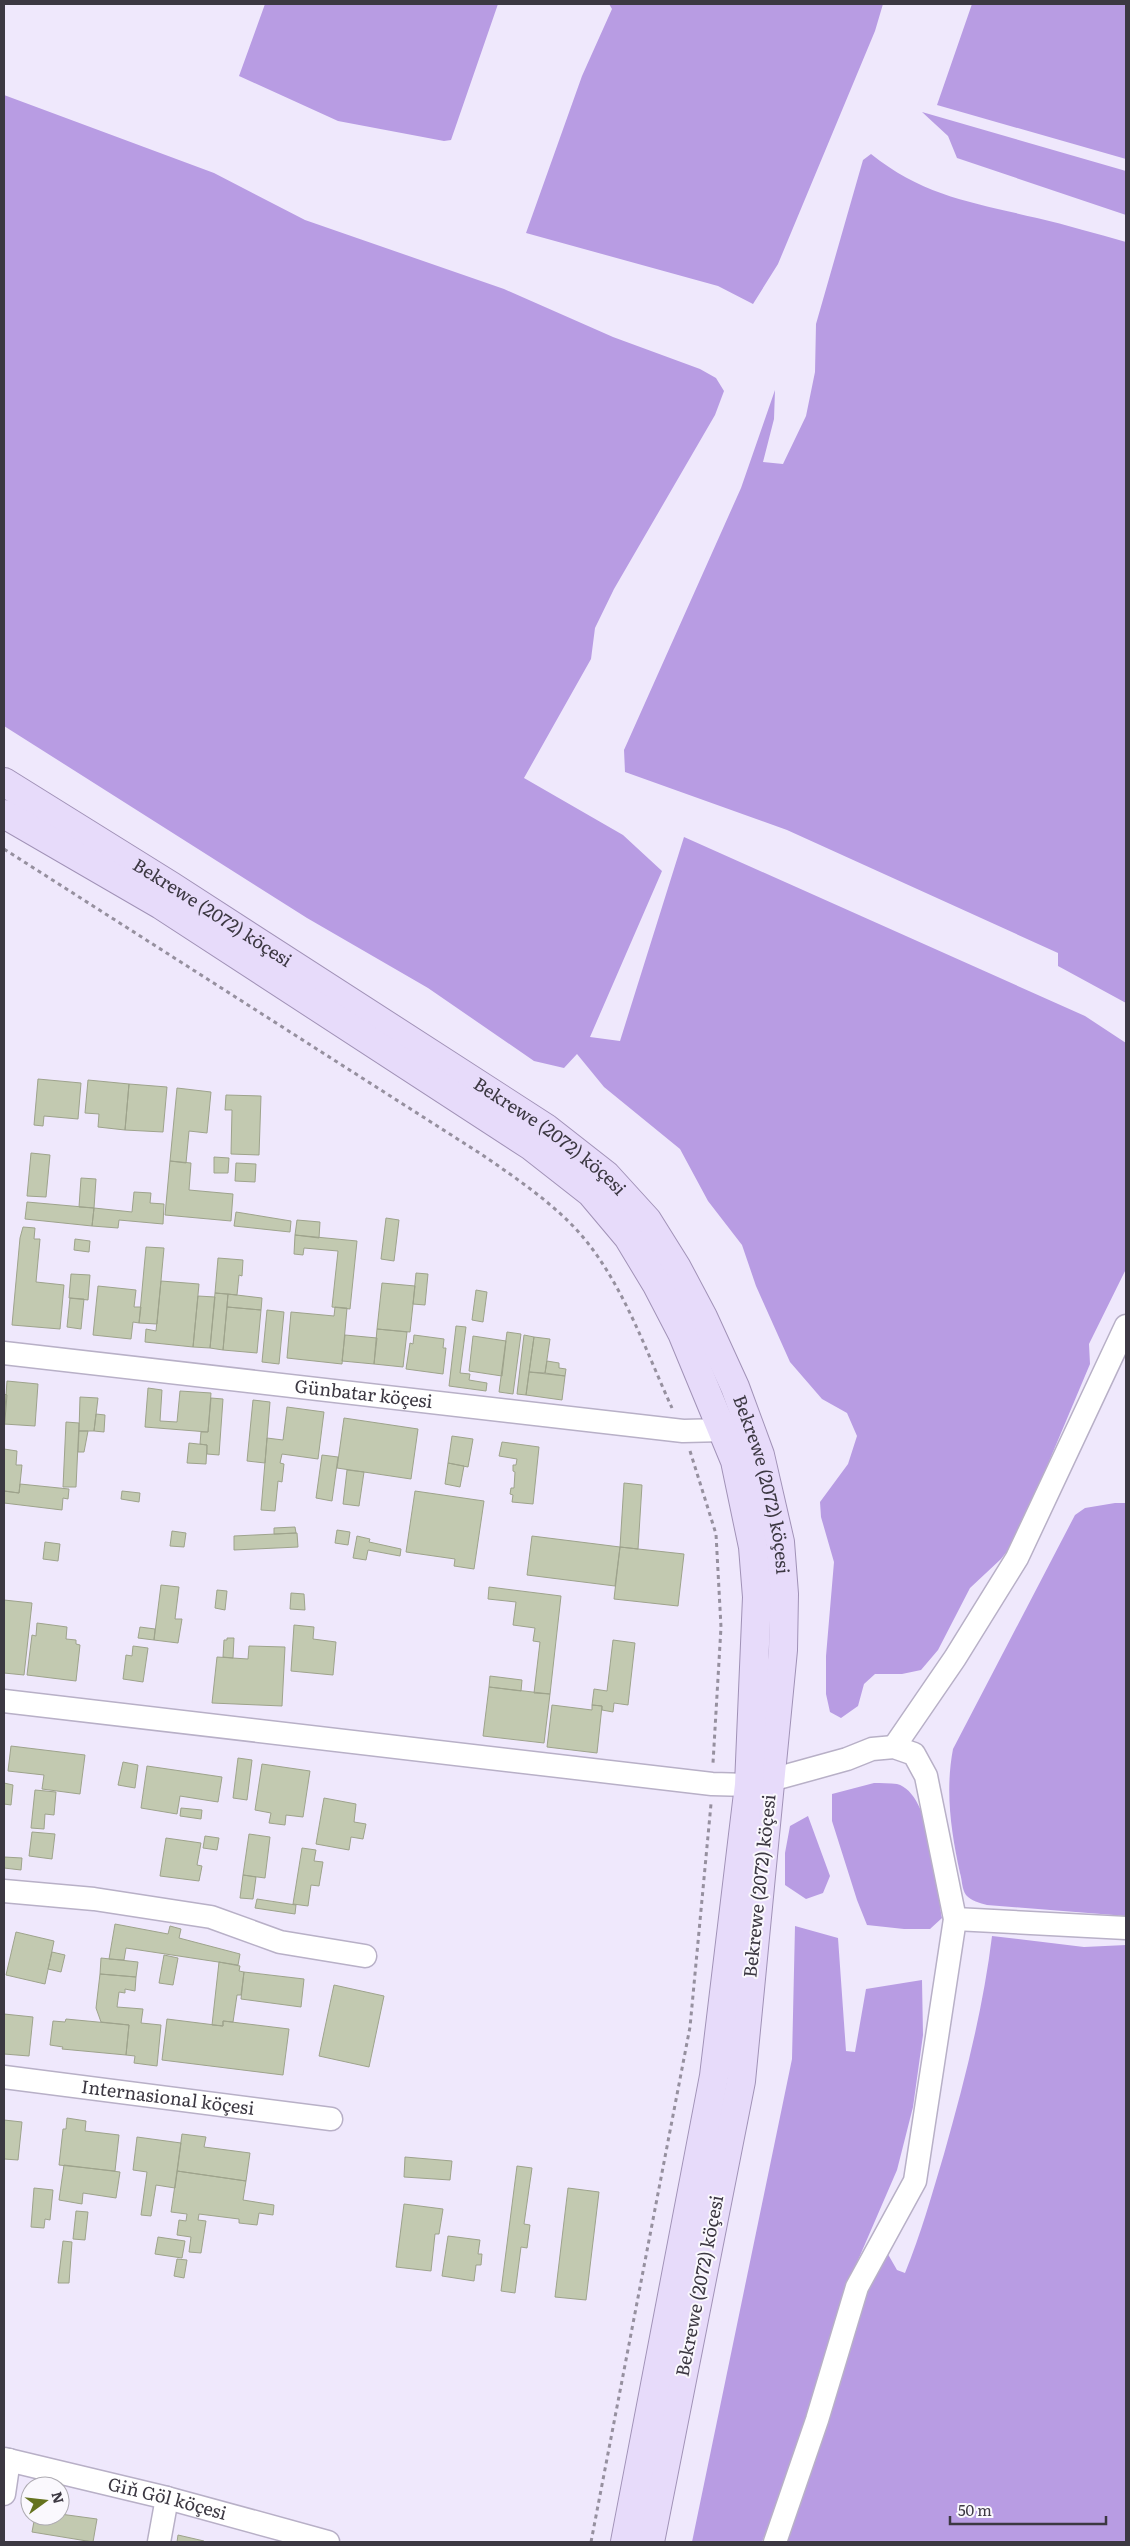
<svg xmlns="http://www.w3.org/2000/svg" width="1130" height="2546" font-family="Literata,serif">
<rect width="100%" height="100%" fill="#efe8fc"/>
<!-- forest -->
<path fill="#b89ce3" d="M265,4H498L451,140L444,141L338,121L239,76Z
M609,4H883L875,31L778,264L753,304L718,286L526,233L582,76L612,9Z
M972,4H1126V159L937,105Z
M4,95L214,173L305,220L504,289L613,337L700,369L716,378L724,391L715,415L614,589L595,628L591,659L524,778L623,835L662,871L590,1037L620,1041L684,837L1085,1016L1126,1043V1269L1089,1344L1090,1364L1016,1540L1001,1559L970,1588L938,1650L921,1670L902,1674H875L864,1684L858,1706L841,1718L830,1712L826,1694V1656L834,1562L821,1517L820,1502L848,1464L857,1436L847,1413L822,1399L790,1362L756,1286L742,1245L708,1201L680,1149L604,1087L577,1054L564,1068L534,1061L428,988L307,918L4,726Z
M922,112L1126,171V215L957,158L948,136Z
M871,154C923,196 974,203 1037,218C1067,225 1097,234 1126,242V1003L1058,966V953L787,830L625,772L624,750L741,488L775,390L774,419L763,462L783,464L806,416L815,372L816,324L863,160Z
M1115,1503H1126V1916L987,1905C980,1903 971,1901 966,1895C962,1890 962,1879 960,1873C951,1832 945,1791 953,1749L1075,1515L1085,1508Z
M874,1783C881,1783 890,1783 897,1784C932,1793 937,1887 942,1918L930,1929H904L867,1925L857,1900L832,1821V1794Z
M808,1816L830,1876L823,1893L806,1899L785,1885V1853L790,1826Z
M795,1926L838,1938L846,2051L855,2052L866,1989L922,1980L923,2035L913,2107L897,2170L849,2281L810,2416L762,2542H692L792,2059Z
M992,1936L1084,1947L1126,1945V2542H784L872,2279L885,2249L897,2270L905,2273C921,2234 932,2194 944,2154C964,2083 983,2010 992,1936Z"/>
<!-- building -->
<path fill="#c2c9b0" stroke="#9ea38c" d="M38,1079L81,1083L78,1119L44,1116L43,1126L34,1125Z
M88,1080L129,1084L125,1130L98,1127L99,1114L85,1113Z
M129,1084L167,1087L163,1132L125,1130Z
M177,1088L211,1092L207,1133L189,1131L186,1163L170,1161Z
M226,1095L261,1096L259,1155L231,1154L232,1110H225Z
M31,1153L50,1155L46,1197L27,1196Z
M214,1157L229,1158L228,1173H214Z
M170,1161L191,1163L189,1190L233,1194L231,1221L165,1215Z
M236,1163L256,1164L255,1182L235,1181Z
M81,1178L96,1179L94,1208L79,1207Z
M134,1192L151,1193L150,1203L164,1204L163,1224L119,1220L118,1228L92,1226L94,1208L132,1212Z
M27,1202L94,1208L92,1226L25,1219Z
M236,1212L291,1221L290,1232L234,1226Z
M386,1218L399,1220L394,1261L381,1259Z
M297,1220L320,1222L319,1238L295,1235Z
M23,1227L35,1228L34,1239H40L36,1282L64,1285L60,1329L12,1325L20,1238Z
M295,1235L357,1241L350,1309L332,1307L338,1251L304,1248L303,1255L294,1254Z
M75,1239L90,1241L89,1252L74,1250Z
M146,1247L164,1248L157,1324L139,1323Z
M218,1258L243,1260L242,1276L239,1275L237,1295L215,1293Z
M416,1273L428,1274L425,1305L413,1304Z
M71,1274L90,1275L88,1300L69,1298Z
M161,1281L199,1284L193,1347L145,1342L146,1329L156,1331Z
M382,1283L415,1286L410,1332L377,1329Z
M98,1286L136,1290L134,1307H141L139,1323L133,1322L131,1339L93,1335Z
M476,1290L487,1292L483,1322L472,1320Z
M215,1293L228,1294L223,1350L210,1348Z
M228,1294L262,1298L261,1310L227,1307Z
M198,1296L215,1297L210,1348L193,1347Z
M70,1298L84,1299L81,1329L67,1327Z
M227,1307L261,1310L257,1353L223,1350Z
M335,1307L347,1308L342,1364L287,1358L291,1312L334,1316Z
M267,1310L284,1312L279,1364L262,1362Z
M456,1326L466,1327L460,1373L470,1374L469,1380L487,1383L486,1391L449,1386Z
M377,1329L407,1332L403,1367L374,1364Z
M507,1332L521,1334L513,1394L499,1392Z
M345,1335L377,1338L374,1364L342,1361Z
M414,1335L444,1339L443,1348H446L443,1374L406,1369L410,1343L413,1344Z
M524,1335L534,1337L526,1395L517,1394Z
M473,1336L506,1341L502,1376L469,1371Z
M534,1337L550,1339L545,1373L529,1372Z
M547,1361L559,1363V1368L566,1369L565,1376L545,1373Z
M529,1372L565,1376L562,1400L526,1395Z
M7,1381L38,1384L35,1426L4,1424Z
M148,1388L162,1390L160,1421L177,1422L180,1391L211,1393L208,1432L145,1427Z
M4,1394L7,1395L4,1432Z
M80,1397L98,1398L94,1431H79Z
M211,1398L223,1399L219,1455L207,1454V1445L200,1444L201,1432H208Z
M253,1400L270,1402L265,1463L247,1461Z
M287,1407L324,1412L318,1459L282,1454L280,1463L284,1464L282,1482L278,1481L275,1511L261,1510L267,1438L283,1440Z
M96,1414L105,1415L104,1432L94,1431Z
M344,1418L418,1429L411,1479L337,1468Z
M66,1422L79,1423L76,1487H63Z
M79,1431H88L84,1452H78Z
M452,1436L473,1439L468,1467L448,1463Z
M502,1442L539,1447L533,1504L512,1502L513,1495L510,1494L511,1488H514L515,1472L513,1471V1465H516L517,1459L499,1456Z
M189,1443L207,1445L206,1464L187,1463Z
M4,1449L17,1451L16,1465H22L19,1493L4,1491Z
M322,1455L338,1457L332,1501L316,1498Z
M448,1463L464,1466L460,1487L445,1484Z
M347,1470L364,1472L359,1506L343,1504Z
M624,1483L642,1485L638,1549L620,1547Z
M20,1484L69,1489L68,1499L63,1498L62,1510L4,1503V1491L19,1493Z
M122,1491L140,1493L139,1502L121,1499Z
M415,1491L484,1501L474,1569L454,1566L455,1559L406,1552Z
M295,1527L296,1533L274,1534V1528Z
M337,1530L350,1532L348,1545L335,1543Z
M172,1531L186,1533L184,1547L170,1546Z
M297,1533L298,1547L234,1550V1536Z
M357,1536L370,1539L369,1542L401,1549L400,1556L368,1550L366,1560L353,1558Z
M532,1536L620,1547L615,1586L527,1575Z
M45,1542L60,1544L58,1561L43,1559Z
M620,1547L684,1554L678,1606L614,1599Z
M161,1585L179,1587L175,1619H182L178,1643L154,1640Z
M489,1587L561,1596L550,1694L534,1693L540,1642L533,1641L535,1628L513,1625L516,1602L488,1599Z
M217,1590L227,1591L225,1610L215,1608Z
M291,1593L304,1594L305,1610L290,1609Z
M4,1600L32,1603L24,1675L4,1673Z
M37,1623L67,1627L66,1639L76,1640V1644L80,1645L76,1681L27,1675L32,1635L36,1636Z
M294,1625L314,1627L313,1639L336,1642L333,1675L291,1671Z
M140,1627L155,1629L154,1640L138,1638Z
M227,1638H234L233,1658L223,1657L224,1640H227Z
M613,1640L635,1643L628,1705L614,1703L613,1712L602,1710V1706L592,1705L594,1689L607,1691Z
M133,1646L148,1648L143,1682L123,1679L126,1655L132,1656Z
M249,1646L285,1647L282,1706L212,1703L217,1657L248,1659Z
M490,1676L522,1680L521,1691L489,1687Z
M489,1687L550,1694L544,1743L483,1736Z
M552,1705L592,1710V1705L602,1706L597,1753L547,1747Z
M11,1746L85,1755L80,1794L42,1789L44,1775L8,1771Z
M238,1758L252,1760L247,1800L233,1798Z
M123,1762L138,1765L135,1788L118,1785Z
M262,1764L310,1771L303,1817L286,1815L285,1825L269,1823L271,1813L255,1810Z
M147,1766L222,1777L218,1802L180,1796L177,1814L141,1808Z
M4,1783L13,1785L11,1805L4,1804Z
M35,1790L56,1792L54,1815L45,1814L44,1829L31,1828Z
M324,1798L356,1804L354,1822L366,1824L363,1839L351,1837L349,1850L316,1844Z
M181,1808L202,1810L201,1819L180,1816Z
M32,1832L55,1834L52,1859L29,1856Z
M249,1834L270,1837L265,1878L243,1875Z
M205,1836L219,1838L217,1850L203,1848Z
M166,1838L201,1843L197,1865L202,1866L199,1881L160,1876Z
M302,1848L316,1850L314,1861L323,1862L319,1886L311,1885L308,1906L293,1904Z
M4,1857L22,1858L21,1870L4,1868Z
M243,1875L256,1877L253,1899L240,1898Z
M257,1899L296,1905L295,1914L255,1908Z
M115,1924L168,1934L170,1926L181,1929L179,1938L240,1954L238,1965L126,1948L124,1960L109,1959Z
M16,1932L54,1941L45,1984L6,1975Z
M52,1952L65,1955L61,1972L48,1969Z
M164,1955L178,1958L173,1985L159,1983Z
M101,1958L138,1962L136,1977L100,1974Z
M219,1962L240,1966L239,1971L244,1972L241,1995H237L233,2022L223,2021V2026L212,2025Z
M244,1972L304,1979L301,2007L241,1999Z
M100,1974L136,1977L135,1991L125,1989V1993L119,1992L117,2007L143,2009L141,2023L161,2025L157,2066L134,2063L135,2056L126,2055L129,2025L101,2022L96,2008Z
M334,1985L384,1996L369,2067L319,2056Z
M4,2014L33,2017L29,2056L4,2054Z
M66,2019L129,2025L126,2055L62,2049L63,2047L50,2045L53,2021L65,2022Z
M167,2019L223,2026V2021L289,2029L283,2075L162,2060Z
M67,2118L86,2121L85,2131L119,2135L115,2171L59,2165L63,2129H66Z
M4,2120L22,2122L18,2160L4,2159Z
M182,2134L206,2137L204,2147L250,2153L246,2181L177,2171Z
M137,2137L181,2143L175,2188L156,2185L151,2216L141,2215L147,2172L133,2170Z
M405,2157L452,2161L450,2180L404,2177Z
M64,2165L120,2172L116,2198L83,2193L82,2204L59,2200Z
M517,2166L532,2168L524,2224L530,2225L527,2248L521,2247L515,2293L501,2291Z
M177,2171L246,2181L243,2200L274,2205L273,2215L259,2213L257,2225L239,2223V2219L199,2214L198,2220L206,2221L201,2253L189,2252L191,2237L177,2235L179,2220L186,2221L187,2214L171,2212Z
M34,2188L53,2190L50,2220L45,2219L44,2228L31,2227Z
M568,2188L599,2192L586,2300L555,2297Z
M404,2204L443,2209L439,2234H435L431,2271L396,2267Z
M76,2211L88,2212L85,2240L73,2239Z
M448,2236L480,2240L478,2254H482L481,2265H476L474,2281L442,2276Z
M158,2237L185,2241L182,2258L155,2254Z
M63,2241L72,2242L69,2283H58Z
M177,2259L187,2260L184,2278L174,2276Z
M60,2514L97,2519L93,2542L32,2532L35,2516H60Z
M178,2535L204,2541V2542H177Z"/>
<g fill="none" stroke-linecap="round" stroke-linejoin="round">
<!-- minor casing -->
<g stroke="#b8b0c7" stroke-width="25">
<g id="minor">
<path id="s1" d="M4,1353L683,1431L724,1430"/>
<path d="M4,1701L712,1784L749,1785"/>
<path d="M894,1747L955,1658L1017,1558L1126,1326"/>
<path d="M771,1780L847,1759L872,1749L894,1747L914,1754L926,1776L955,1919L915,2181L857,2287L817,2420L775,2542"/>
<path d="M4,1891L94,1899L211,1917L280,1942L365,1956"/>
<path d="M955,1919L1126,1928"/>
<path id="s2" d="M4,2077L331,2119"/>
<path id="s3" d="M4,2459L167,2498L328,2542"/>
<path d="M4,2494L9,2460"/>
<path d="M159,2542L167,2498"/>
</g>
</g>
<!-- major casing -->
<g stroke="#a192b7" stroke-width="30">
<g id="major">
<path id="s4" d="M4,782L171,886L546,1128L606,1175L647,1220L677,1268L703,1317L735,1387L760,1455L780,1542L784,1594L783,1650L741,2081L650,2542"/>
<path d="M4,814L161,905L531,1146L591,1193L628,1237L657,1285L682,1333L735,1461L753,1547L757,1597L749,1785L714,2076L625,2542"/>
</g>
</g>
<!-- path -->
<path stroke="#96909f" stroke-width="3" stroke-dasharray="4 4" stroke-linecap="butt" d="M4,849L481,1154C513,1176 547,1199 574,1227C621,1277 644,1347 672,1408
M690,1451L716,1534L721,1627L713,1763
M591,2542L690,2027L711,1804"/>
<!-- minor -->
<use href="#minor" stroke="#fff" stroke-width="22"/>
<!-- major -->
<use href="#major" stroke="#e7dbfa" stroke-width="28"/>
</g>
<g text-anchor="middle" stroke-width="4" stroke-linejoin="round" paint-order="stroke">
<!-- street labels -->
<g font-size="18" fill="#3c3842" stroke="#faf8fd">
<text dy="6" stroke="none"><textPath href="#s4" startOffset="246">Bekrewe (2072) köçesi</textPath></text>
<text dy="6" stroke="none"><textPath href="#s4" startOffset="651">Bekrewe (2072) köçesi</textPath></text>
<text dy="6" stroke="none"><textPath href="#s1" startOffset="362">Günbatar köçesi</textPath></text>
<text dy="6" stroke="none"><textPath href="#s4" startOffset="1071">Bekrewe (2072) köçesi</textPath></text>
<text transform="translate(760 1886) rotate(-84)" y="6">Bekrewe (2072) köçesi</text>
<text dy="6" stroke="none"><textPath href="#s2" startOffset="165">Internasional köçesi</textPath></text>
<text transform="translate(700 2286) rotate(-79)" y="6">Bekrewe (2072) köçesi</text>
<text dy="6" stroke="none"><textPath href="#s3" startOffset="168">Giň Göl köçesi</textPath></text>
</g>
</g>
<!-- border -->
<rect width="1130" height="2546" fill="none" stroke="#3c3842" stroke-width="10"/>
<!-- north arrow -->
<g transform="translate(45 2501) rotate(75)"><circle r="24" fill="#faf8fd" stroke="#aeabb2"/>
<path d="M0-4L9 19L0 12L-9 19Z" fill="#65731f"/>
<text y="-8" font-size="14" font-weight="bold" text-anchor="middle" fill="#3c3842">N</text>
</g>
<!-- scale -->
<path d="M950 2516v8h156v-8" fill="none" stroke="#3c3842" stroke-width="2.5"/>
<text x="958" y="2516" font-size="15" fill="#3c3842" stroke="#faf8fd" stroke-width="4" paint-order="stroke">50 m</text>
</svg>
